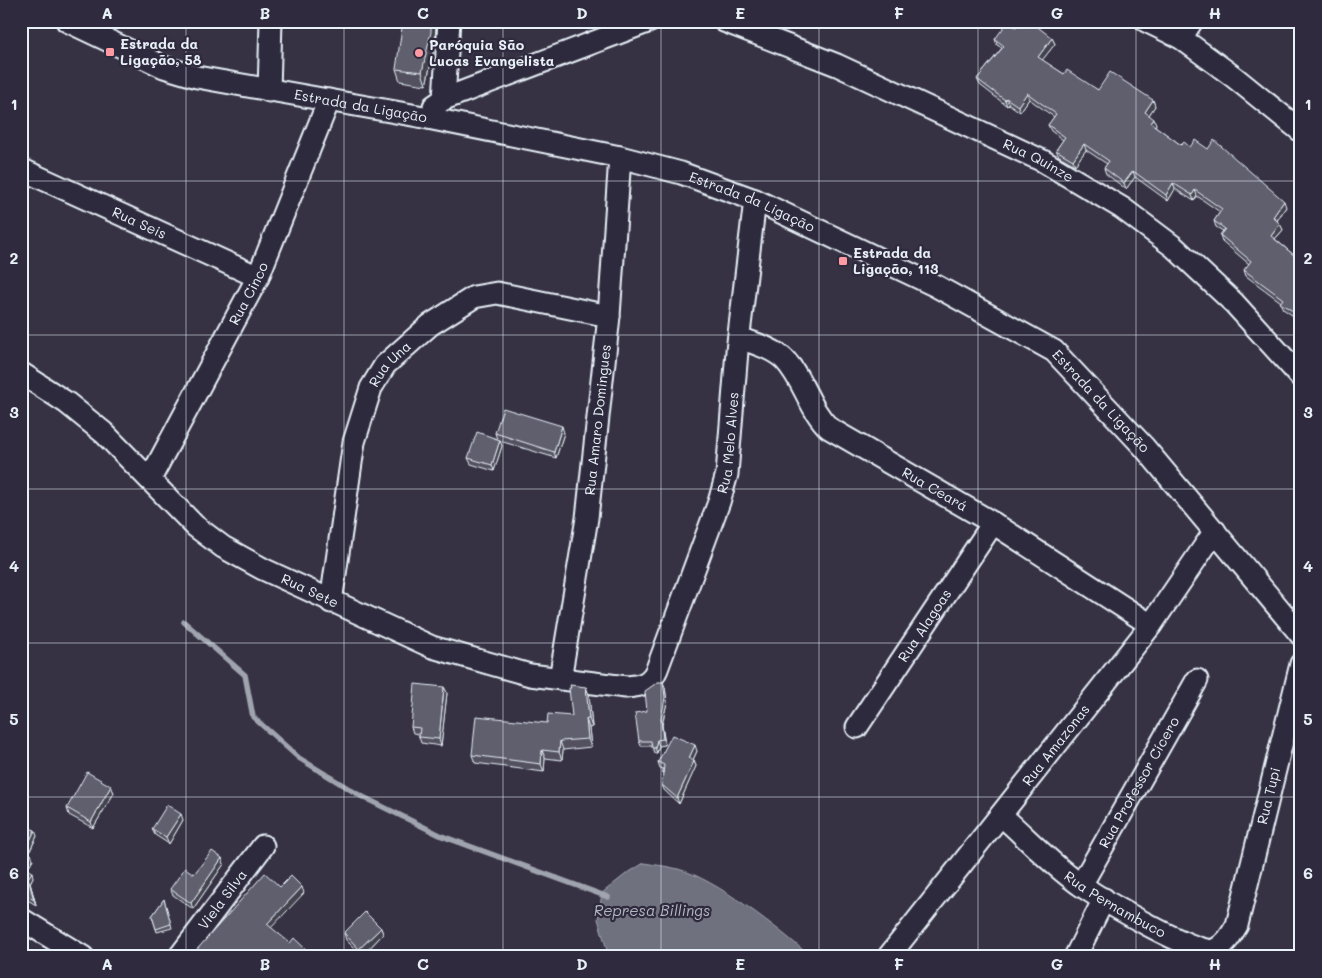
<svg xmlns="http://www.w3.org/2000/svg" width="1322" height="978" font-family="Mali,sans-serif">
<rect width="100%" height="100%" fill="#363244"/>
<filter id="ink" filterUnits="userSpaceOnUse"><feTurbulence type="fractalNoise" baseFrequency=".02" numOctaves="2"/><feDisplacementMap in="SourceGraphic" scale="10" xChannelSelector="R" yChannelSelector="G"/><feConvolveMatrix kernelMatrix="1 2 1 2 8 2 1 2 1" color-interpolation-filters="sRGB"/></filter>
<g filter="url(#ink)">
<!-- water -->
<path fill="#70717f" stroke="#a0a4af" d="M644,863C655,865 667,866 678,869C716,879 781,930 811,957H609L598,919L602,893L626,874Z"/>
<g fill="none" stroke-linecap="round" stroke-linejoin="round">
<!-- stream -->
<path stroke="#a0a4af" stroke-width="5.5" d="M184,622L245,675L253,717L299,758L359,795L442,836L608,897"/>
<!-- minor casing -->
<g stroke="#e8f1f8" stroke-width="25">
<g id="minor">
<path id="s1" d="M67,21L164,67L197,77L418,116L620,157L681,173L755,200L936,286L1054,351L1144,447L1301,635"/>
<path id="s2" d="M724,21L837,65L1043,161L1122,208L1174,247L1234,303L1301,377"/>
<path d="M1146,21L1181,38L1234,77L1301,131"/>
<path d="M1181,38L1192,21"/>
<path d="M269,91L271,21"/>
<path d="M444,99L650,21"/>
<path d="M434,106L444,99L449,21"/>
<path id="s3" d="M21,169L258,277"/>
<path id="s4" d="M739,338C753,343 773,348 785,360C804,380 809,409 829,428L993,523L1151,625"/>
<path id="s5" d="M21,373L67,403L104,433L195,526L223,547L263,569L432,647L530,675L626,687C641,686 651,684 657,669L719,502L727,474L737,351L755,200"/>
<path id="s6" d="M150,479L258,277L329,100"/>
<path id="s7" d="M331,602L354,442L371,388L385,365L430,325L474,297L497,293L609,316"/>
<path id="s8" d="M560,679L587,518L609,316L620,157"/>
<path id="s9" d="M857,727L993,523"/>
<path id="s10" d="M1002,816C1028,839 1053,866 1082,886C1101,899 1196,956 1214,950C1225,946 1231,935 1237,925L1301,664"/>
<path id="s11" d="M1081,885L1197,680"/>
<path d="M21,919L83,957"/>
<path id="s12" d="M889,956L1151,625L1215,531"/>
<path id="s13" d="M179,957L263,846"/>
<path d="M1075,957L1104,899"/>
</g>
</g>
<!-- minor -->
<use href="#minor" stroke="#2f2a3d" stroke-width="21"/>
</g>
<!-- wall -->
<path fill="#53515f" stroke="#e8f1f8" d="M436,25L435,44L426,85L400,81L396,69Z
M1016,27L1052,38L1055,44L1042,60L1064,74L1098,90L1153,100L1155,106L1149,115L1156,124L1155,126L1181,145L1190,147L1286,207L1277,221L1280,224L1283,230L1275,239L1295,256L1301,248V321L1283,309L1280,303L1281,302L1246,276L1244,270L1249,264L1222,241L1220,235L1223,231L1216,227L1214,221L1220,212L1197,196L1194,201L1175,189L1168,201L1135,177L1126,189L1106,174L1104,168L1107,164L1086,150L1075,165L1059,156L1056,150L1063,140L1051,131L1048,125L1054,117L1029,99L1020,112L1009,104L1007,106L980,85L977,79L1002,48L997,45L995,39Z
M495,433H564L556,458L500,441L502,446L494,471L471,464L468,458L497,439Z
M444,687L447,693L441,746L421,743L419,737V734L413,733L411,727Z
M586,687L589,695L592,727L589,728L591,747L563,750L562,760L545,758L544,772L475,763L472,755L572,716Z
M665,687L667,702L662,725L665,745L659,746L657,753H654L652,746H641L639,741Z
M697,751L693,760L694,761L696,766L679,804L664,790L662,785L663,769L660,768L658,762Z
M111,786L114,793L93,828L69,815L67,808Z
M183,820L169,844L155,835L152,829Z
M21,825L37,836L29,853L33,859L27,869L33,877L30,883L36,905L21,896Z
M222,858L224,864L193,909L173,895L170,889Z
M164,899L172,928L157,932L152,916Z
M381,928L383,934L362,956L346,940L344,933Z"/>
<!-- shaded-wall -->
<path fill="#43424d" stroke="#e8f1f8" d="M431,21H435L436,25L435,44L426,85L422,72Z
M1052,38L1055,44L1040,63L1038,57Z
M1027,93L1029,99L1020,112L1018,106Z
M1006,98L1009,104L1007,106L1005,100Z
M1153,100L1155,106L1147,118L1145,112Z
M1154,119L1156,124L1153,129L1151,123Z
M1084,144L1086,150L1075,165L1073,160Z
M1133,171L1135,177L1126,189L1124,183Z
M1173,183L1175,189L1168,201L1166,195Z
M1195,190L1197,196L1194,201L1192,195Z
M1284,201L1286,207L1275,223L1273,217Z
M1280,224L1283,230L1273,241L1271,236Z
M562,426L564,433L556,458L554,452Z
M500,440L502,446L494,471L492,465Z
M663,682L665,687L667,702L662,725L665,745L663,739L661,720Z
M444,687L447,693L441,746L439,739Z
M586,687L589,695L592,727L589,719Z
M586,719L589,728L591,747L588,739Z
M657,740L659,746L657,753L655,748Z
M560,741L563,750L562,760L559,752Z
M695,745L697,751L691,764L689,758Z
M542,750L545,758L544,772L541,764Z
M694,761L696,766L679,804L677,798Z
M111,786L114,793L93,828L91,822Z
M181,814L183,820L169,844L166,837Z
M35,830L37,836L27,856L25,851Z
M31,854L33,859L25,873L23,867Z
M222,858L224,864L193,909L191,903Z
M32,872L33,877L30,883L36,905L28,878Z
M302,887L304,893L269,930L267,924Z
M381,928L383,934L362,956L359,949Z"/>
<!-- building -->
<path fill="#605e6e" stroke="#e8f1f8" d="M403,21H431V32L422,72L396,69Z
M1021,21H1025L1027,23L1029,21H1030L1052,38L1038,57L1064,74L1067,70L1098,90L1110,72L1153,100L1145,112L1154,119L1151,123L1181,145L1184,142L1190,147L1195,140L1208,149L1214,140L1284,201L1273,217L1280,224L1271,236L1295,256L1300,248H1301V316L1280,303L1283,299L1244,270L1251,261L1220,235L1225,229L1214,221L1222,209L1195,190L1192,195L1173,183L1166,195L1133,171L1124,183L1104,168L1109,161L1084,144L1073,160L1056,150L1065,137L1048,125L1056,114L1027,93L1018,106L1006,98L1005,100L977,79L1004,46L995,39L1007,23L1016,27Z
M503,408L562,426L554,452L495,433Z
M477,432L500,440L492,465L468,458Z
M658,682H663L665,697L661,720L663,739L657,740L655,748H652L651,741H639L635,713L647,711L645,691Z
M415,684L444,687L439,739L419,737L420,728L411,727Z
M570,685L586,687L589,719H586L588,739L560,741L559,752L542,750L541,764L472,755L476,716L547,723L548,714L572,716L569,688H571Z
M672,735L695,745L689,758L694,761L677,798L662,785L664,765L658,762Z
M87,772L111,786L91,822L67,808Z
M167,805L181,814L166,837L152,829Z
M21,825L35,830L25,851L31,854L23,867L32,872L28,878L34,900L21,892Z
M212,851L222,858L191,903L170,889L185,868L194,874Z
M265,873L280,887L291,876L302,887L267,924L290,943L294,938L314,957H195L192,955Z
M164,899L171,924L156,929L152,916Z
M365,912L381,928L359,949L344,933Z"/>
</g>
<!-- grid -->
<path fill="none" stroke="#e8f1f8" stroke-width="1" stroke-opacity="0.55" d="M186,21V957M344,21V957M503,21V957M661,21V957M819,21V957M978,21V957M1136,21V957M21,181H1301M21,335H1301M21,489H1301M21,643H1301M21,797H1301"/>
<!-- markers -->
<g fill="#ff9aa2" stroke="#2f2a3d" stroke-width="2">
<rect x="105" y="47" width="10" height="10" rx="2.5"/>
<circle cx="419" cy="53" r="5"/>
<rect x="838" y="256" width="10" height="10" rx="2.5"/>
</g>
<g text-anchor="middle" stroke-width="4.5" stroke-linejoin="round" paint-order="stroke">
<!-- poi labels -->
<g font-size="14" font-weight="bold" fill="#e8f1f8" stroke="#2f2a3d" text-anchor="start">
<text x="120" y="49">Estrada da<tspan x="120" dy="16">Ligação, 58</tspan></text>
<text x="429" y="50">Paróquia São<tspan x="429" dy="16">Lucas Evangelista</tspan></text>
<text x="853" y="258">Estrada da<tspan x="853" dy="16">Ligação, 113</tspan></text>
</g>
<!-- street labels -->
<g font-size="14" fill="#e8f1f8" stroke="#2f2a3d">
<text dy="5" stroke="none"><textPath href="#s1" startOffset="308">Estrada da Ligação</textPath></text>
<text dy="5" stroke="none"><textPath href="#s2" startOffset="344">Rua Quinze</textPath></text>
<text dy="5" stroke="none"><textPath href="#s1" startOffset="712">Estrada da Ligação</textPath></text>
<text dy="5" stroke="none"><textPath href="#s3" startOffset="130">Rua Seis</textPath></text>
<text dy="5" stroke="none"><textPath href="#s6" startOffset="210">Rua Cinco</textPath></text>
<text dy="5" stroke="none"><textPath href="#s7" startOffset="249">Rua Una</textPath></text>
<text dy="5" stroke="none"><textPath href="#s1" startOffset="1118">Estrada da Ligação</textPath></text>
<text dy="5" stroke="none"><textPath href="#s8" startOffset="262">Rua Amaro Domingues</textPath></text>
<text dy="5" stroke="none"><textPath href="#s5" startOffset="975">Rua Melo Alves</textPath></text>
<text dy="5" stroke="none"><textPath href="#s4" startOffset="255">Rua Ceará</textPath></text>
<text dy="5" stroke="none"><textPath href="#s5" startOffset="365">Rua Sete</textPath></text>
<text dy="5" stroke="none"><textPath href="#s9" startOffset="122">Rua Alagoas</textPath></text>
<text dy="5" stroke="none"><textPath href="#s12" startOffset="269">Rua Amazonas</textPath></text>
<text dy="5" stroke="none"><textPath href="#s11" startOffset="118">Rua Professor Cícero</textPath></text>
<text dy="5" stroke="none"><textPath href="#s10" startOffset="422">Rua Tupi</textPath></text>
<text dy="5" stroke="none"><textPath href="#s13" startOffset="72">Viela Silva</textPath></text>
<text dy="5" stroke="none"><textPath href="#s10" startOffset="144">Rua Pernambuco</textPath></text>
</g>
<!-- water labels -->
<g font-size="15" font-style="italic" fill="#b2b7c2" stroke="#2f2a3d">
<text x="652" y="916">Represa Billings</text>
</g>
</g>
<!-- margin -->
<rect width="1322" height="978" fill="none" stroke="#2f2a3d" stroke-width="55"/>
<rect x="28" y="28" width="1266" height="922" fill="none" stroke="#e8f1f8" stroke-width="2"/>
<g font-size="16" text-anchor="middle" font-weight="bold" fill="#e8f1f8">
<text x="107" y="19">A</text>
<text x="265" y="19">B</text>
<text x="423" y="19">C</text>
<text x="582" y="19">D</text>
<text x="740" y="19">E</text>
<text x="899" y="19">F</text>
<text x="1057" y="19">G</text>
<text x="1215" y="19">H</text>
<text x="14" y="110">1</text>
<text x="1308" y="110">1</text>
<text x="14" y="264">2</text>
<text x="1308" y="264">2</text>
<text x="14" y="418">3</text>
<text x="1308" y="418">3</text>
<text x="14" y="572">4</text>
<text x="1308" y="572">4</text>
<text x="14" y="725">5</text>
<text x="1308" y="725">5</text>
<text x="14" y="879">6</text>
<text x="1308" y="879">6</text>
<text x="107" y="970">A</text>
<text x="265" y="970">B</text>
<text x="423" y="970">C</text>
<text x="582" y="970">D</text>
<text x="740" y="970">E</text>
<text x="899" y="970">F</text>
<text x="1057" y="970">G</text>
<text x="1215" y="970">H</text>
</g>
</svg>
